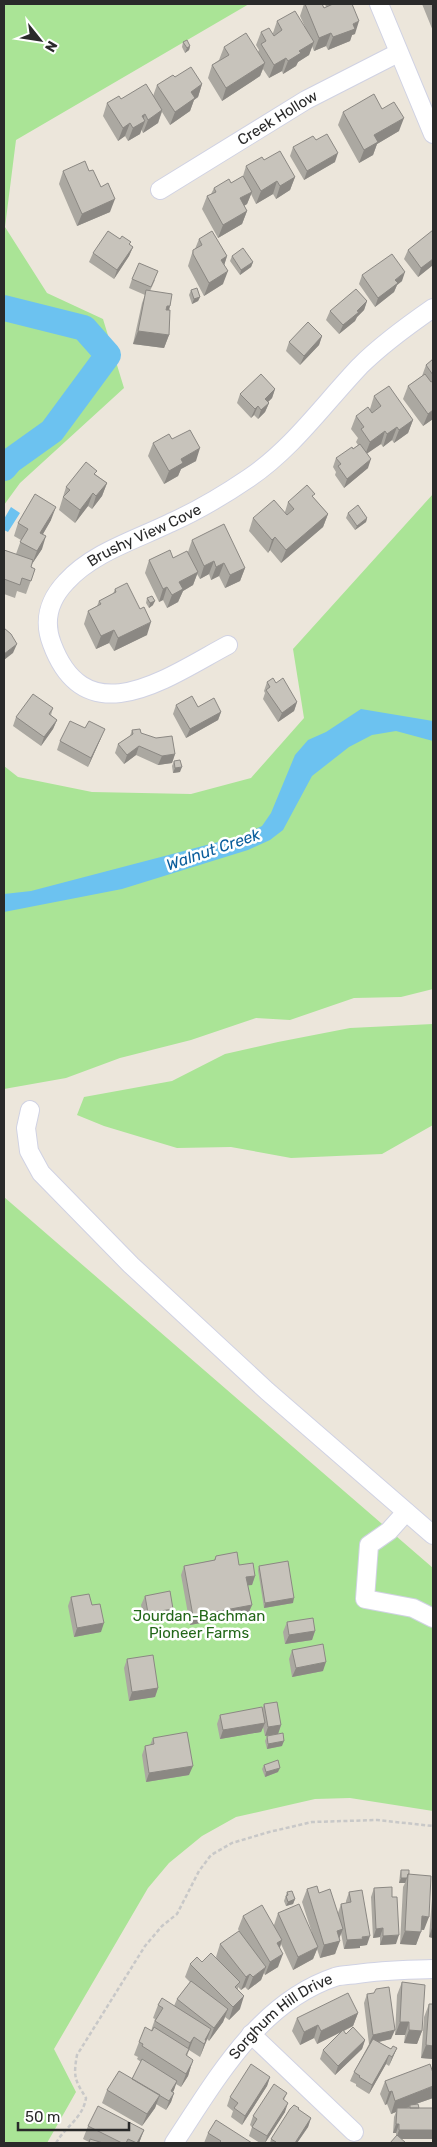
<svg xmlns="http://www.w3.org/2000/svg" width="437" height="2147" font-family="Rubik,sans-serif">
<rect width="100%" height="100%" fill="#ece6db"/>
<!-- green -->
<path fill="#aae496" d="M4,4H249L16,140L5,227L47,293L103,319L124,388L20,483L4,505Z
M433,494V989L401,997L354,998L290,1020L256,1018L191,1040L120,1058L66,1078L4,1089V766L18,777L92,792L191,794L251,778L304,718L293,649Z
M433,1024V1125L382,1154L291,1158L231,1147L177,1148L104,1126L77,1115L84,1097L172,1081L225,1054L278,1042L350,1028Z
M4,1197L433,1568V1811L350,1798L315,1799L236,1817L202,1836L169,1863L148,1888L54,2049L76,2092L47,2143H4Z"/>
<!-- water -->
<path fill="#6cc2f0" d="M11,507L20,513L8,532L4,530V519Z
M361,709L433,721V741L396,731L372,735L349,747L312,776L283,830L270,840L248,850L122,889L4,912V894L31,891L241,836L262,826L271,813L295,755L308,740L326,732Z"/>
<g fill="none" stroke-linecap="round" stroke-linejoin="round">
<!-- river -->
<path stroke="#6cc2f0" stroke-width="26" d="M4,308L84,328L108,355L52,431L10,461L4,468"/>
<!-- minor casing -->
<g stroke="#d0d2e3" stroke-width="20">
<g id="minor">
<path d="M379,4L433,134"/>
<path id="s1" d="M160,190L306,100L398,53"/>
<path id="s2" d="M228,645C171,675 87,738 52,644C43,621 49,600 66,582C92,553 135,540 170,523C197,511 224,495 249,478C293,448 323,405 360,366C382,344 407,326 433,308"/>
<path d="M30,1110L26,1128L29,1151L41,1173L131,1265L267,1391L433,1535"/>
<path d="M406,1512L389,1531L369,1545L365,1599L413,1608L433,1618"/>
<path d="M251,2034L354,2132"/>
<path id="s3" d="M174,2143C216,2080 258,2003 335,1977C342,1975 350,1975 357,1974C383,1970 408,1970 433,1969"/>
</g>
</g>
<!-- path -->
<path stroke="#c8c8c8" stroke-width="2.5" stroke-dasharray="4 2.5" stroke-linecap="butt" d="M56,2143C65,2127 83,2118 86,2098C75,2080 73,2077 77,2055L145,1946L162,1926L177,1914L199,1871L211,1855L232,1843L269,1832L312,1822L377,1820L433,1826"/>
<!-- minor -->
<use href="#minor" stroke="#fff" stroke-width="18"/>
</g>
<!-- wall -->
<path fill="#aba8a1" d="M304,4H322L324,8L326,7L325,4H352L355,34L352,35L350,41L328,50L326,46L314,51L312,46L309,55L298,62L296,66L283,74L282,71L269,78L263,69L260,76L222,101L208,78L212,65L219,60L224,47L258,52L259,50L256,45L261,32L273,33L277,21L305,27L300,16Z
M422,4H433V31Z
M183,42L190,46L189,50L185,53L182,47Z
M175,77L202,84L198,97L194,100L190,111L170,125L162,112L158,123L143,133L141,129L140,134L128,141L125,136L118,141L103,116L107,103L121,99L153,96L157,85Z
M382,109L399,131L377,144L373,155L359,163L338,125L343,112Z
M316,140L335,162L304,180L290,156L293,147Z
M264,160L295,177L290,190L276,199L273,194L256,204L251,194L247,204L244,206L247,211L242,224L218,238L202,209L207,196L211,194L214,188L231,183L243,176L246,166Z
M63,171H89L101,187L110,212L77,226L59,184Z
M120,239L133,247L129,256L114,279L89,262L93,253Z
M199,239L227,256L224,265L223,284L204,296L188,266L193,250L195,249Z
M408,250L433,265L418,277L404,259Z
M232,256L253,262L251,267L240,275L230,261Z
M362,275L402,281L397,285L394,292L375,307L359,284Z
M132,279L155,280L150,291L170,306L169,310V335L164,348L133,344L142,303L145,295L129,288Z
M191,290L200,297L198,301L192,304L189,295Z
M367,301L364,310L357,317L355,321L339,334L326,320L330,311Z
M322,336L319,345L300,365L286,351L289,342Z
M433,359V419L423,426L403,399L408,386L422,376L426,365Z
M275,389L272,398L268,402L269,403L265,412L258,419L254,415L251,418L237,403L240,394Z
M374,396L413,420L408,433L394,443L392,440L383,447L381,444L367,453L368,468L344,488L335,475L336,472L333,467L336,458L353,449L358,445L356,442L358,438L351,429L356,416L370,409Z
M172,439L196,461L181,469L178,476L164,484L148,456L153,443Z
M95,474L107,483L102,496L92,509L88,506L75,523L59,510L66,487Z
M313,497L328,514L323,527L281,563L270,550L268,553L249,531L253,518L285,512L288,502Z
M348,513L367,518L366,522L355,530L346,518Z
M51,520L43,534L42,549L32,564L31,567L35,569L26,594L17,591L15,598L4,594V550L16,554L21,540L14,536L18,523Z
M192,540L245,568L240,581L225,588L219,576L211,580L209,574L200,579L197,574L193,585L183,591L178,602L167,608L163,600L159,602L145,573L149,560L173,558L188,552Z
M115,589L147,635L114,651L109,643L96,649L84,624L88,611L97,606L99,601L113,594Z
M147,598L153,605L149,608L146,603Z
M267,682L276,683L297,702L294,711L278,722L263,699L265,693L264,691Z
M176,705L198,707L221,712L218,720L186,738L173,714Z
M53,708L51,715L57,720L53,729L41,746L13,726L16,717Z
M132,730L141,733L175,754L172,763L158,765L136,755L124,764L115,753L118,744L130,736Z
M101,738L88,767L57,750L60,741Z
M174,761L180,772L173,773L172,766Z
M216,1556L239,1565L255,1576L252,1585H248L252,1605L248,1614L190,1625L181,1575L184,1566L214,1560Z
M259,1566L293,1603L264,1608L258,1570Z
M145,1596L169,1618L144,1622L141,1605Z
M71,1597L92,1605L101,1632L74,1637L68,1606Z
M287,1622L315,1631L312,1640L285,1644L283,1632Z
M292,1650L323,1671L292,1677L289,1659Z
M127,1659L158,1688L155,1697L129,1701L124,1668Z
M264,1704L281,1725L278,1734L265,1736L263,1727L261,1732L220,1739L217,1724L220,1715L262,1709Z
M267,1736L282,1746L267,1749L265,1741Z
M153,1738L189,1775L146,1782L142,1755L145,1746L150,1745Z
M264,1765L278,1772L265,1777L262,1769Z
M401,1870L409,1874L424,1930H421L416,1945L400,1944L403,1887L405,1883H399L400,1874Z
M374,1888L396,1944L380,1945V1937L373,1938L371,1897Z
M307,1889L319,1893L338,1913L341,1904L346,1903V1901L349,1892L367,1945L360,1946V1948L344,1949L341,1933L335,1954L320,1958L317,1949L313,1959L293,1970L281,1944L280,1948L278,1967L265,1975L264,1973L261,1980L248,1990L245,1987L241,1990L238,1987V1989L240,2009L229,2020L225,2017L223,2022L209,2041L207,2039L200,2057L189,2050L187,2056L192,2063L188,2076L181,2087L176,2084L173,2092L174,2093L171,2102L166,2110L156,2104L155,2108L142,2126L102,2103L107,2090L132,2079L141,2062L137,2059L138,2057L134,2055L139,2042L151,2031L155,2019L153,2018L158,2005L174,2006L177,1999L190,1982L185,1977L190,1964L217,1959L216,1957L220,1944L240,1933L238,1929L243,1916L274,1925L278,1913L312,1933L302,1902Z
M287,1892L295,1899L293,1904L286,1906L284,1901Z
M433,1897V1938L429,1937L432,1899Z
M402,1982L422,2031L417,2044L404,2043L405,2035H395L397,1995Z
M367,1994L391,2039L379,2042L391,2049L397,2048L389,2066L386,2064L369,2094L356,2086V2084L350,2081L354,2072L369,2044L364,2003Z
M433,2002V2066H432L433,2059L421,2058L424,2017L429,2004H432Z
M358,2013L353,2026L344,2031L346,2034L365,2040L362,2049L335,2075L320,2059L323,2050L341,2032L317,2044L314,2038L300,2045L292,2031L297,2018Z
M270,2077L267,2086L242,2125L231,2117L233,2111L227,2106L230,2097Z
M385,2081L433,2098L416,2104L433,2139H402L396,2136V2133H393L394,2117L396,2112L391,2114L387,2104L385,2105L380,2094Z
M287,2093L284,2100L285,2112L265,2143H260L249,2136L252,2127L250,2125L253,2116Z
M299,2108L298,2110L311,2118L308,2127L297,2143H270L271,2139Z
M88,2126L144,2130L139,2143H89V2142L83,2139Z
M208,2133L252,2143H204Z"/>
<!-- shaded-wall -->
<path fill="#8b8883" d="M359,21L355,34L352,35L350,41L328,50L333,37L353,24Z
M331,33L326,46L314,51L319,38Z
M314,42L309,55L298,62L296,66L283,74L288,61L299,51Z
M190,46L189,50L185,53L187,48Z
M286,58L282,71L269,78L274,65Z
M265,63L260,76L222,101L226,88Z
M202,84L198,97L194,100L190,111L170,125L175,112L191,92Z
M162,110L158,123L143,133L148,120Z
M145,114L142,123L145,121L140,134L128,141L133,128L142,116Z
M404,118L399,131L377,144L373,155L359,163L364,150L374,135Z
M130,123L125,136L118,141L123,128Z
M338,153L335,162L304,180L307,171Z
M295,177L290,190L276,199L280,186Z
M277,181L273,194L256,204L261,191Z
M252,192L247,204L235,211L240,198Z
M115,199L110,212L77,226L82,214Z
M247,211L242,224L218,238L223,225Z
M133,247L129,256L114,279L117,270Z
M227,256L223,269L221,260Z
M433,259V265L418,277L421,268Z
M253,262L251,267L240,275L241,270Z
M228,271L223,284L204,296L209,283Z
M405,272L402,281L397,285L394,292L375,307L378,298L395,280Z
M200,297L198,301L192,304L194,299Z
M367,301L364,310L357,317L355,321L339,334L343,325Z
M167,306H170L166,319Z
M138,331L169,335L164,348L133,344Z
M322,336L319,345L300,365L304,356Z
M275,389L272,398L262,408L265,399Z
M269,403L265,412L258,419L261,410Z
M258,406L254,415L251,418L255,409Z
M433,410V419L423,426L428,414Z
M413,420L408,433L394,443L399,430Z
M397,427L392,440L383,447L387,434Z
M385,431L381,444L365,455L370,442Z
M200,448L196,461L181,469L178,476L164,484L169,471L181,459Z
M371,459L368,468L344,488L347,479Z
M107,483L102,496L92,509L96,496Z
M93,493L88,506L75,523L80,510Z
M56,507L51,520L36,546L40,533Z
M328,514L323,527L281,563L286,550Z
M367,518L366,522L355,530L357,526Z
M46,536L42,549L32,564L37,551Z
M275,537L270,550L268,553L272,540Z
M214,561L209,574L200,579L204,566Z
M224,563L219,576L211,580L216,567Z
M245,568L240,581L225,588L230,575Z
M198,572L193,585L183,591L178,602L167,608L172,595L179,582Z
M167,587L163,600L159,602L163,589Z
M155,601L153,605L149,608L150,603Z
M151,622L147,635L114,651L118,638Z
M114,630L109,643L96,649L101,636Z
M17,644L13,653L4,660V654Z
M297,702L294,711L278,722L282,713Z
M221,712L218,720L186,738L190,729Z
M57,720L53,729L41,746L44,737Z
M105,729L101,738L88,767L91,758Z
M139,746L136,755L124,764L127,755Z
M175,754L172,763L158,765L162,756Z
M182,767L180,772L173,773L175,768Z
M255,1576L252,1585L243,1586L246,1577Z
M294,1598L293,1603L264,1608L265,1603Z
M252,1605L248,1614L190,1625L193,1616Z
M173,1609L169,1618L144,1622L148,1613Z
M104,1623L101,1632L74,1637L77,1628Z
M315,1631L312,1640L285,1644L289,1635Z
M326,1662L323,1671L292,1677L296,1668Z
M158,1688L155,1697L129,1701L132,1692Z
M265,1723L261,1732L220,1739L223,1730Z
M281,1725L278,1734L265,1736L268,1727Z
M284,1741L282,1746L267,1749L268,1744Z
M193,1766L189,1775L146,1782L149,1773Z
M280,1768L278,1772L265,1777L266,1772Z
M401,1878H407L405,1883H399Z
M295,1899L293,1904L286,1906L288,1902Z
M422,1916L429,1917L424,1930L417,1929Z
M383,1928L380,1937L373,1938L376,1929Z
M432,1928H433V1938L429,1937Z
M343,1929L338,1941H340L335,1954L320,1958L324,1945L337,1931Z
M405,1931L421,1932L416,1945L400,1944Z
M399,1935L396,1944L380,1945L383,1936Z
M370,1936L367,1945L360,1946V1948L344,1949L347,1940Z
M282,1940L278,1953L277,1943Z
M318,1947L313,1959L293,1970L298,1957Z
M283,1954L278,1967L265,1975L270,1962Z
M266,1967L261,1980L248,1990L253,1977Z
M250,1974L245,1987L241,1990L246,1977Z
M244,1996L240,2009L229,2020L233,2007Z
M228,2009L223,2022L209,2041L214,2028Z
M358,2013L353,2026L317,2044L321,2031Z
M400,2022H409L405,2035H395Z
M318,2025L314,2038L300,2045L304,2032Z
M211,2029L206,2042L200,2057L204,2044L205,2040Z
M395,2030L391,2039L369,2044L373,2035Z
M409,2030L422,2031L417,2044L404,2043Z
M194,2037L189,2050L185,2056L190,2043Z
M365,2040L362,2049L335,2075L338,2066Z
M426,2045L433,2046V2059L421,2058Z
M397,2048L389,2066L392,2057Z
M389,2055L386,2064L369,2094L372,2085Z
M192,2063L188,2076L181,2087L186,2074Z
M270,2077L267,2086L242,2125L245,2116Z
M177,2081L174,2090L168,2100L171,2091Z
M433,2086V2098L410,2106V2105L409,2107L397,2111V2108L396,2112L391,2114L395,2101Z
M392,2091L387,2104L385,2105L389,2092Z
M174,2093L171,2102L166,2110L169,2101Z
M160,2095L155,2108L142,2126L147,2114Z
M288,2103L285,2112L265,2143L267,2136Z
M311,2118L308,2127L297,2143H295Z
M396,2124H399L396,2133H393Z
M144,2130L139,2143H137Z
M399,2130H433V2139H396Z"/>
<!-- building -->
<path fill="#c7c3bb" stroke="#8b8883" d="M305,4H322L324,8L333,4H352L359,21L353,24L355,29L333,37L331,33L319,38Z
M295,11L314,42L299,51L301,53L288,61L286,58L274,65L261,44L266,41L261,32L269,28L274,36L282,30L277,21Z
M246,33L265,63L226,88L212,65L229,55L224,47Z
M187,40L190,46L187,48L183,42Z
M191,67L202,84L191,92L195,98L175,112L157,85L173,75L175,77Z
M146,84L162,110L148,120L145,114L142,116L145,121L133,128L130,123L123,128L107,103L119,96L121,99Z
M374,94L382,109L394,102L404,118L374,135L378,142L364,150L343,112Z
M327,134L338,153L307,171L293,147L313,136L316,140Z
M280,151L295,177L280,186L277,181L261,191L246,166L262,157L264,160Z
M85,161L89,171L93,170L101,187L108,183L115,199L82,214L63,171Z
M243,176L252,192L240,198L247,211L223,225L207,196L216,192L214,188L229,179L231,183Z
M433,230V259L421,268L408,250Z
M108,231L120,239L122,236L131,242L129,244L133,247L117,270L93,253Z
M212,231L227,256L221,260L228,271L209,283L193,254V250L202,245L199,239Z
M243,248L253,262L241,270L232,256Z
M392,254L405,272L395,280L398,283L378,298L362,275Z
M139,263L158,271L151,287L132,279Z
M197,288L200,297L194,299L191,290Z
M356,289L367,301L357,311L359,312L343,325L330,311Z
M146,290L172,294L170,306H167L166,310H170L169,335L138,331Z
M308,322L322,336L304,356L289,342Z
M433,359V375L426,365Z
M261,374L275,389L265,399L269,403L261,410L258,406L255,409L240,394Z
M425,374L431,382L433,381V410L428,414L408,386Z
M389,386L413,420L399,430L397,427L387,434L385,431L370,442L361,429L364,427L356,416L368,407L372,413L381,406L374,396Z
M190,430L200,448L181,459L183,463L169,471L153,443L169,434L172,439Z
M360,444L371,459L347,479L338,466L341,464L336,458L352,447L353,449Z
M86,462L97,471L94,474L107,483L96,496L93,493L80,510L63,497L70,490L66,487Z
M307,485L315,494L312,496L328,514L286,550L275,537L272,540L253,518L274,500L287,515L294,509L288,502Z
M35,494L56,507L40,533L46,536L37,551L20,542L28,529L18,523Z
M358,505L367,518L357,526L348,513Z
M224,524L245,568L230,575L224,563L216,567L214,561L204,566L192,540Z
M4,550L33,560L31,567L35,569L31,581L22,578L20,585L4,579Z
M170,550L173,558L187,551L198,572L179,582L183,589L172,595L167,587L163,589L149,560Z
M127,583L140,609L144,607L151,622L118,638L114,630L101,636L88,611L101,604L99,601L116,592L115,589Z
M152,596L155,601L150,603L147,598Z
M4,628L11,634L17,644L4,654Z
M273,678L276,683L283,678L297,702L282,713L266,690L270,687L267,682Z
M33,694L53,708L49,714L57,720L44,737L16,717Z
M192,696L198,707L214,698L221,712L190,729L176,705Z
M70,721L85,728L89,721L105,729L91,758L60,741Z
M140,729L141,733L156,738L172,736L175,754L162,756L139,746L127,755L118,744L133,734L132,730Z
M180,760L182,767L175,768L174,761Z
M237,1552L239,1565L253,1563L255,1576L246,1577L252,1605L193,1616L184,1566L215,1560L216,1556Z
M288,1561L294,1598L265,1603L259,1566Z
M170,1591L173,1609L148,1613L145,1596Z
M89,1594L92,1605L100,1604L104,1623L77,1628L71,1597Z
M313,1618L315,1631L289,1635L287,1622Z
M323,1644L326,1662L296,1668L292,1650Z
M153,1655L158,1688L132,1692L127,1659Z
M277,1702L281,1725L268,1727L264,1704Z
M262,1707L265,1723L223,1730L220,1715Z
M187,1732L193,1766L149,1773L145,1746L154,1744L153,1738Z
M283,1733L284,1741L268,1744L267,1736Z
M278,1760L280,1768L266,1772L264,1765Z
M401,1870H409V1874H408L407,1878H401Z
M408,1874L431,1876L429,1917L422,1916L421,1932L405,1931Z
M317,1886L319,1893L330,1889L343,1929L337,1931L340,1941L324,1945L307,1889Z
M392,1887V1897H397L399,1935L383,1936V1928L376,1929L374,1888Z
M362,1890L370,1936L362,1937L363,1939L347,1940L341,1904L351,1902L349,1892Z
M292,1891L295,1899L288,1902L286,1896L288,1895L287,1892Z
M299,1904L318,1947L298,1957L278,1913Z
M262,1905L282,1940L277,1943L283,1954L270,1962L243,1916Z
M239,1931L266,1967L253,1977L250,1974L246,1977L220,1944Z
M211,1953L240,1982L235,1987L244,1996L233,2007L190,1964L197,1957L202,1962Z
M191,1981L228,2009L214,2028L177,1999Z
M402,1982L425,1985L422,2031L409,2030V2022H400Z
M389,1987L395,2030L373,2035L367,1994L374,1993L376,1989Z
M348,1993L358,2013L321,2031L318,2025L304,2032L297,2018Z
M162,1998L211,2029L205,2040L206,2041L204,2044L194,2037L190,2043L155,2021L163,2008L158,2005Z
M429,2004H433V2046L426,2045Z
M145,2027L152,2031L154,2027L189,2049L186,2055L193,2060L192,2063L186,2074L142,2046L143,2044L139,2042Z
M353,2027L365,2040L338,2066L323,2050L343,2030L346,2034Z
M373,2039L391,2049L393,2046L397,2048L392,2057L389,2055L372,2085L359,2077L360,2076L354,2072Z
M142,2059L177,2081L171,2091L174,2093L169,2101L132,2079Z
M251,2064L270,2077L245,2116L234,2108L238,2103L230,2097Z
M430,2064L433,2073V2086L395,2101L392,2091L389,2092L385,2081Z
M119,2071L160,2095L147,2114L107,2090Z
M274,2084L287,2093L283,2099L288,2103L267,2136L252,2127L257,2119L253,2116Z
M418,2104L419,2108H410V2105Z
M294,2105L299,2108L298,2109L311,2118L295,2143H276V2142L271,2139L290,2109Z
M98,2106L144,2130L137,2143L128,2139L126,2143H122L88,2126Z
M397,2108H433V2130H399V2124H396Z
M216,2120L252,2143H219L221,2141L208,2133Z
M397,2135L406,2143H390Z
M90,2139L103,2143H89Z"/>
<g text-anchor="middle" stroke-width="5" stroke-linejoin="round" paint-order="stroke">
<!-- street labels -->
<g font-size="15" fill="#2a2a2a" stroke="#fff">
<text dy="5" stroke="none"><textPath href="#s1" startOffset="138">Creek Hollow</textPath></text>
<text dy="5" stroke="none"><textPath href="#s2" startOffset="370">Brushy View Cove</textPath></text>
<text dy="5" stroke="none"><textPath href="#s3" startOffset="168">Sorghum Hill Drive</textPath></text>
</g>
<!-- park labels -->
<g font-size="15" fill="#236719" stroke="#fff">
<text x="199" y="1621">Jourdan-Bachman<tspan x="199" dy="17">Pioneer Farms</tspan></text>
</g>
<!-- water labels -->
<g font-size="16" font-style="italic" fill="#0b5e9c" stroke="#fff">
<text transform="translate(213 849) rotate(-19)" y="6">Walnut Creek</text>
</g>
</g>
<!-- border -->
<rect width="437" height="2147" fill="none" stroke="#2a2a2a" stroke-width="10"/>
<!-- north arrow -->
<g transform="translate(40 40) rotate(120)" stroke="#ffffff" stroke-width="4" paint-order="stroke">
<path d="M0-4L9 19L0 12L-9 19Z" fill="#2a2a2a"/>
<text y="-8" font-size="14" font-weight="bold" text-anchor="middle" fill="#2a2a2a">N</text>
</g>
<!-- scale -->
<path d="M18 2122v8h111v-8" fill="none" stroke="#2a2a2a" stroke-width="2.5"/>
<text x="25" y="2122" font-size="15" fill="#2a2a2a" stroke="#ffffff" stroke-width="4" paint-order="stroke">50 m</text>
</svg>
